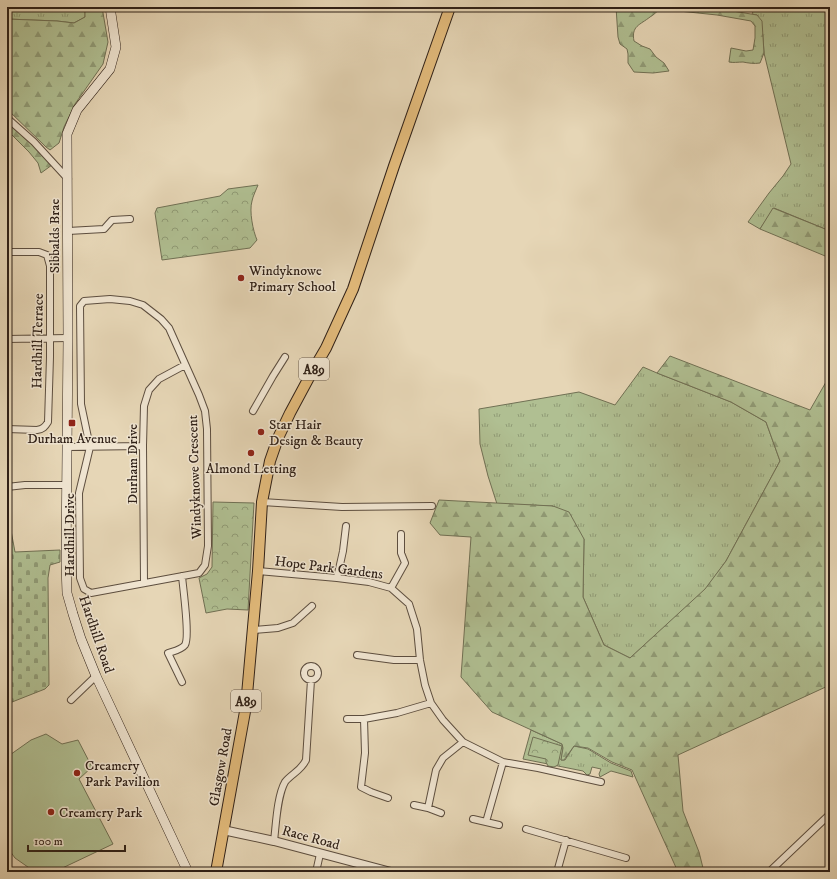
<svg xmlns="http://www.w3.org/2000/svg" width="837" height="879" font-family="'IM FELL DW Pica',serif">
<defs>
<pattern id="grass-tufts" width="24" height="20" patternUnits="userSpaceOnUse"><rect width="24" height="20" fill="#b0bf92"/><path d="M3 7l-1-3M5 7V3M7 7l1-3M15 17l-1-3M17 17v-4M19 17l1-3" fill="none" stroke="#909b76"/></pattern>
<pattern id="forest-firs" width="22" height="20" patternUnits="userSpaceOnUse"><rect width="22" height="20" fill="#b0bf92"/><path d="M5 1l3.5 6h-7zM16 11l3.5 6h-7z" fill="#909b76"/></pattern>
<pattern id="cemetery-stones" width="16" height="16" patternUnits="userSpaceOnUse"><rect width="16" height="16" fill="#b0bf92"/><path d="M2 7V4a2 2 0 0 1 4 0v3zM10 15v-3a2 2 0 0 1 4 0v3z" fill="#909b76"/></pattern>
<pattern id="park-crowns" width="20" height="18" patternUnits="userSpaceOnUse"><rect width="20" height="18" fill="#b0bf92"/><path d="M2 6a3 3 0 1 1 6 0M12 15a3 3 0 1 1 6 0" fill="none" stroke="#909b76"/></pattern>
</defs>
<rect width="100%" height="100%" fill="#e6d6b6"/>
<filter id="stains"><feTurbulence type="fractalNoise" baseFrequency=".005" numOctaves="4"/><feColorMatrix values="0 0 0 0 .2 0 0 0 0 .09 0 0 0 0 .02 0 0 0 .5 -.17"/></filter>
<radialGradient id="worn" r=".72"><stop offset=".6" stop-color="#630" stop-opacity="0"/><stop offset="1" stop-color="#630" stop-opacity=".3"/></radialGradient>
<!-- grass -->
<path fill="url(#grass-tufts)" stroke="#707054" d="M7,7H85V17L74,23L57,21L7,19Z
M755,7H830V231L774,208L760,229L748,222L769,193L783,176L791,164L764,53L763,38L757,15L752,14Z
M643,367L657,373L731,402L766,422L780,461L726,561L705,590L630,658L604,645L583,597L584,539L553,506L497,504L488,476L480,444L479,409L579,392L615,405Z
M531,730L562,744L563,748L561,760H565L574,746L588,749L611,763L631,771L633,777L611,771L600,777L599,774L601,769L592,767L590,774L587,775L583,771L523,759Z"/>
<!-- forest -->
<path fill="url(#forest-firs)" stroke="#707054" d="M85,7H102L108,42L103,64L75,104L64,127L59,143L50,150L46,147L7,109V19L57,21L74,23L85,17Z
M616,7H708L757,15L762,21L764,53L760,63C754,64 748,63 743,62C738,62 733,63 729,62L731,48L746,51L753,50L755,38V26L751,21L717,15L660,9C657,11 654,15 650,17C640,25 631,26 634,41L642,46L650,49L656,57L664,63L669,71L653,73L634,72L628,63V54L627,49L620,44L618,37Z
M7,122L30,143L52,165L41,173L38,163L29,152L7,130Z
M773,208L830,231V258L760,229Z
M670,356L810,410L830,375V685L678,755L683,811L699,852L704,872H678L632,770L612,762L588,748L574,746L564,760H561L563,748L562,744L492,712L461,677L471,537L440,535L430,523L439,500L553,506L569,512L584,539L583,597L604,645L630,658L705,589L726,561L780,461L766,422L731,402L657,373Z"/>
<!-- cemetery -->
<path fill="url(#cemetery-stones)" stroke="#707054" d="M7,509L15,552L60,550V562L50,565L48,578L49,685L45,689L7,704Z"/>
<!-- park -->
<path fill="url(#park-crowns)" stroke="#707054" d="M258,185C256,190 253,196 252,201C249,211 253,231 257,240L250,248L162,260L155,213L157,208L220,196L228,189Z
M213,502L254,503L248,610L227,609L206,613L199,578L207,574L212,567Z
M533,737L562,746L558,765L554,767L548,766L546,762V759L528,755Z"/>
<!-- pitch -->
<path fill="#b0bf92" stroke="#707054" d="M46,734L62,744L78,740L92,767L79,779L113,844L54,872H35L15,858L7,847V757L31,740Z"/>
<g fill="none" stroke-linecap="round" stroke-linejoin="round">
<!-- minor casing -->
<g stroke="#5d4e3f" stroke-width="8">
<path id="minor" d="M7,118L34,142L68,179
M68,231L104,229L112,220L130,219
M7,252H39L47,255L50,266V357L48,422C45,427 43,429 37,430L7,429
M110,299L130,301L143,305L161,319L169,328L199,395L205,411L207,429L208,546L205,565L199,573L91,593L84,589L80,578L79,493L90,447L81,404L80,306L84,301Z
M7,339L68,338
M253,411L273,376L285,357
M67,447L143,446
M7,487L25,485H67
M262,502L342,507L432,506
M258,571L337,578L369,582L391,588L409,604L417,629L420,660L425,685L431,703L443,720L463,742L503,762L538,768L601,782
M182,576C183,588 190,637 185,645C181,650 174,651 168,653L182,682
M337,578L343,551L346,526
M144,583L143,446L144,406L149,390L159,379L185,365
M391,588L405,563L401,553V534
M253,630L278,628L293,623L312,606
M357,655L394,660H420
M304 673a7 7 0 1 1 14 0a7 7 0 1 1-14 0Z
M71,700L96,676
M347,719H364L397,713L431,703
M364,719L365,753L361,787L371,792L388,798
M414,805L428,808L441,813
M428,808L436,770L443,758L463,742
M473,819L499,825
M486,822L503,762
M526,829L626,858
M274,841C276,825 277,796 285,782C291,774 301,771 306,760L311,680
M316,872L320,854
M367,872L369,866
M557,872L566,840
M769,872L830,814"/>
</g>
<!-- tertiary casing -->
<g stroke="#5d4e3f" stroke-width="10">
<path id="tertiary" d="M223,830L274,841L391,872"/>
</g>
<!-- secondary casing -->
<g stroke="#2f2017" stroke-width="10">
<path id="secondary" d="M110,7L116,47L110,69L77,110L67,134L68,338L66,564L67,593L73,614L81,639L96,676L188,872"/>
</g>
<!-- primary casing -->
<g stroke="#2f2017" stroke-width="12">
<path id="primary" d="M216,872L246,706L258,571L262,502L270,461L278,438L290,413L312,372L326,348L353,289L394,166L450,7"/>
</g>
<!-- minor -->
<use href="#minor" stroke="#efe4d0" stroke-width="6"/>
<!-- tertiary -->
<use href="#tertiary" stroke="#efe4d0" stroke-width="8"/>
<!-- secondary -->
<use href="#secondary" stroke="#efe4d0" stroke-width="9"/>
<!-- primary -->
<use href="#primary" stroke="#e3bb7b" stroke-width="10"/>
</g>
<!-- markers -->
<g fill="#8f2418" stroke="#efe4d0" stroke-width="1.5">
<circle cx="241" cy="278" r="4"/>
<rect x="68" y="419" width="8" height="8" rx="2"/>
<circle cx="261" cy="432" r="4"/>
<circle cx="251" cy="453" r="4"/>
<circle cx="77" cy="773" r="4"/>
<circle cx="51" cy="812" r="4"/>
</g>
<g text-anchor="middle" stroke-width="3" stroke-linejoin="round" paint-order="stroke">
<!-- shield labels -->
<g fill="#efe4d0" stroke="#695b4e" stroke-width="1">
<rect x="299" y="358" width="30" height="22" rx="3"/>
<rect x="231" y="690" width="30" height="22" rx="3"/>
</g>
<g font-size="13" font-weight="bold" fill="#2f2017">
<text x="314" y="374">A89</text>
<text x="246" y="706">A89</text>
</g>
<!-- street labels -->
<g font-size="14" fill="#2f2017" stroke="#efe4d0">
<text transform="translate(54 236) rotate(-90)" y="5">Sibbalds Brae</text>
<text transform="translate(37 341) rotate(-89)" y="5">Hardhill Terrace</text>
<text transform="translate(132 464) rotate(-90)" y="5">Durham Drive</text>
<text transform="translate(194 477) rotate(-92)" y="5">Windyknowe Crescent</text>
<text transform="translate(69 535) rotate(-90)" y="5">Hardhill Drive</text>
<text transform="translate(329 567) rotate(7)" y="5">Hope Park Gardens</text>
<text transform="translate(97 634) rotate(71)" y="5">Hardhill Road</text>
<text transform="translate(220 767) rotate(-80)" y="5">Glasgow Road</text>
<text transform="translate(311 837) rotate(15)" y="5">Race Road</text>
</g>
<!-- poi labels -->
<g font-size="14" fill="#2f2017" stroke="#efe4d0" text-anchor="start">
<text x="249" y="275">Windyknowe<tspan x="249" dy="16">Primary School</tspan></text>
<text x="269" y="429">Star Hair<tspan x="269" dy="16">Design &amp; Beauty</tspan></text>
<text x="72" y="443" text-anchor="middle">Durham Avenue</text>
<text x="251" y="473" text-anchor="middle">Almond Letting</text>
<text x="85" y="770">Creamery<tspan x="85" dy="16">Park Pavilion</tspan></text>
<text x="59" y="817">Creamery Park</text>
</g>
</g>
<!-- margin -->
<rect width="837" height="879" fill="none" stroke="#e6d6b6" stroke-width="24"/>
<rect x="8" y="8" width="821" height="863" fill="none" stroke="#2f2017" stroke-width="2"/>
<rect x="12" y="12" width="813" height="855" fill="none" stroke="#2f2017"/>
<!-- scale -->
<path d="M28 845v6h97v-6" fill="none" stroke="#2f2017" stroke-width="2"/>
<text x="34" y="845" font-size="12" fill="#2f2017" stroke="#efe4d0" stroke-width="3" paint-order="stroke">100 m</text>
<rect width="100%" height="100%" filter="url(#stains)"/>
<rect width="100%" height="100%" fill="url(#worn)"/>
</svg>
